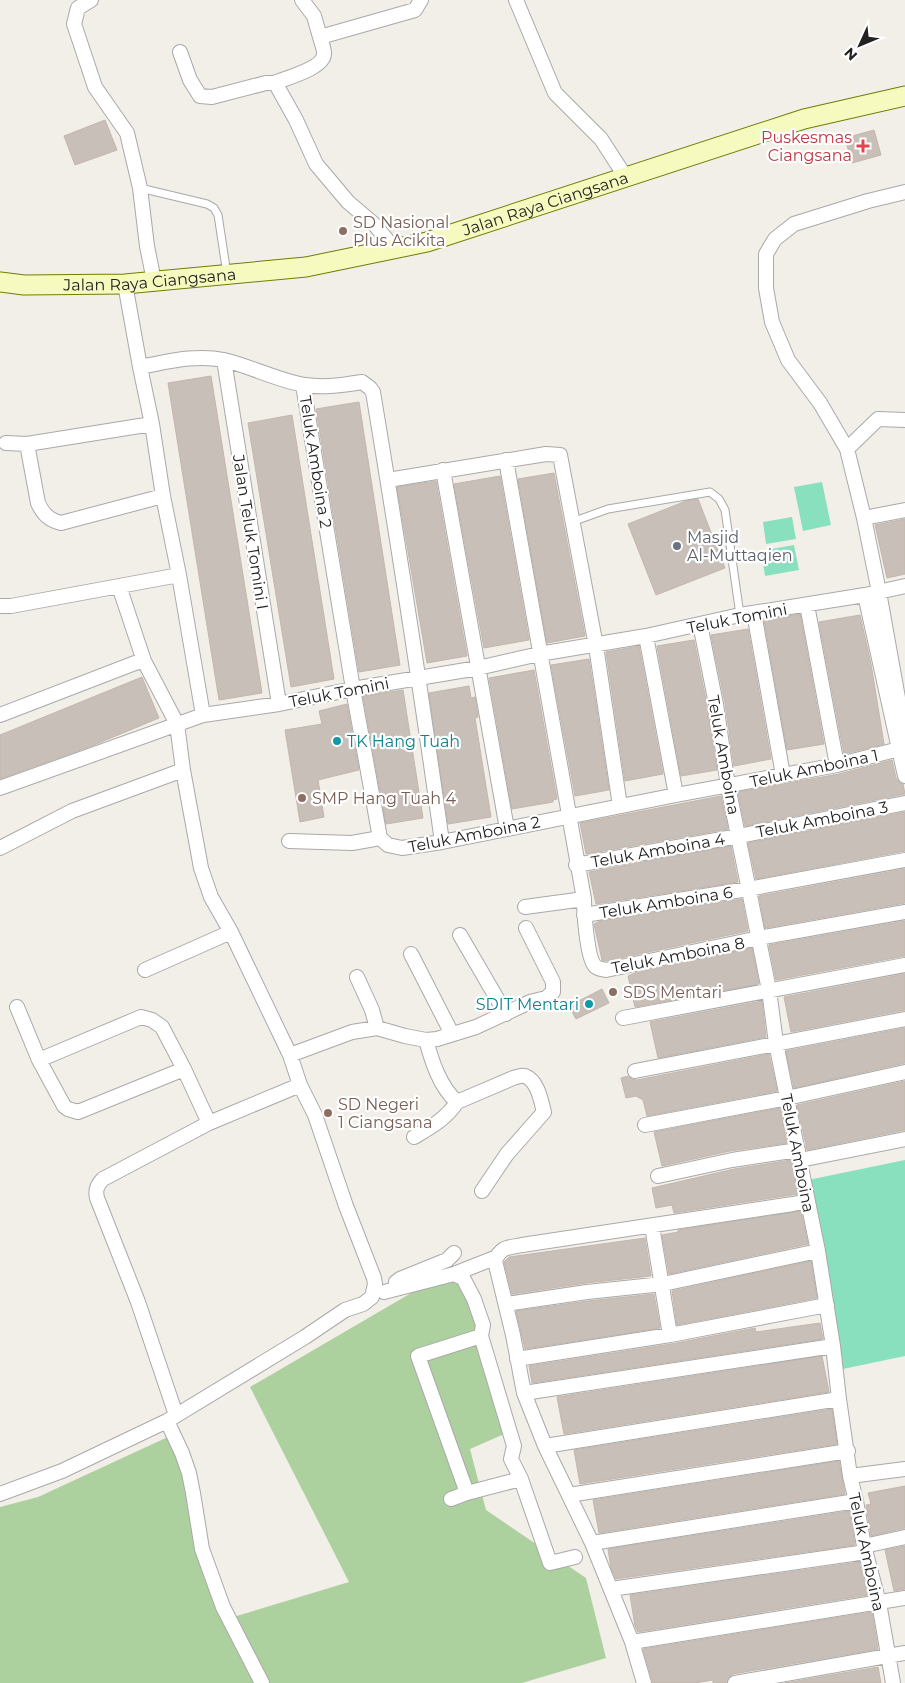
<svg xmlns="http://www.w3.org/2000/svg" width="905" height="1683" font-family="Montserrat,sans-serif">
<rect width="100%" height="100%" fill="#f2efe9"/>
<!-- forest -->
<path fill="#add19e" d="M454,1268L516,1429L470,1449L486,1510L586,1578L606,1658L522,1683H0V1507L38,1497L170,1436L230,1618L349,1582L250,1387Z"/>
<!-- pitch -->
<path fill="#88e0be" d="M822,482L831,525L803,531L794,487Z
M792,517L796,539L766,544L763,522Z
M794,545L799,570L765,576L761,551Z
M905,1160V1356L843,1369L808,1180Z"/>
<!-- building -->
<path fill="#c7bfb8" stroke="#c4b6ab" d="M105,120L117,150L75,165L64,136Z
M874,130L881,155L852,163L845,138Z
M211,376L262,693L219,700L168,383Z
M359,402L400,665L359,672L316,409Z
M292,415L334,679L291,687L248,423Z
M554,473L585,636L547,643L518,479Z
M500,476L529,640L484,648L454,484Z
M436,481L467,656L427,663L397,487Z
M698,499L725,568L656,595L628,524L686,501Z
M905,519V574L887,578L875,525Z
M800,614L824,744L787,750L764,620Z
M860,615L871,664L884,744L844,754L819,622Z
M748,629L771,759L734,766L725,703L711,635Z
M694,640L707,705L717,770L681,776L657,646Z
M639,646L663,774L625,781L606,652Z
M589,659L609,790L575,796L551,665Z
M534,670L557,799L553,800V802L512,809L489,678Z
M142,677L159,718L94,745L0,779V735Z
M469,686L471,698L475,697L478,717L475,718L491,817L448,824L429,693Z
M403,690L423,818L386,824L363,696Z
M347,704L359,770L318,780L324,817L300,822L285,730L322,724L319,711Z
M892,760L896,778L899,782L903,784L905,794L745,826L738,792L839,774Z
M721,796L728,829L586,854L580,823Z
M905,812V851L756,879L748,843Z
M731,846L738,882L596,904L589,872Z
M905,869V903L765,928L759,896Z
M742,899L748,931L606,961L602,960L594,924L600,921Z
M905,921V956L776,980L769,945Z
M752,948L759,984L635,1007L628,976L635,973Z
M905,974V1010L791,1032L784,997Z
M602,989L609,1003L576,1019L569,1006Z
M762,1001L766,1037L658,1058L650,1022Z
M905,1028V1063L794,1088L786,1051Z
M769,1054L777,1091L647,1116L643,1100L636,1096L626,1098L621,1078L628,1076L632,1079L637,1080Z
M905,1081V1130L807,1150L797,1105Z
M780,1108L787,1143L730,1151L662,1166L654,1132Z
M791,1160L798,1194L674,1213L672,1205L656,1208L652,1188L734,1169Z
M801,1211L808,1244L669,1274L662,1235L678,1232V1230Z
M645,1238L651,1276L586,1283L512,1294L504,1262L509,1257Z
M811,1261L817,1298L677,1325L672,1291Z
M654,1294L660,1328L525,1349L516,1311L588,1301Z
M820,1323L823,1339L532,1383L529,1366L671,1344L755,1328L756,1332Z
M822,1356L829,1392L564,1434L557,1397Z
M832,1409L837,1444L580,1484L574,1450Z
M839,1461L845,1494L599,1533L593,1500Z
M905,1486V1528L871,1536L866,1505L871,1504L868,1493Z
M849,1511L855,1545L616,1579L611,1568L608,1549Z
M905,1546V1589L894,1591L885,1550Z
M859,1562L868,1595L638,1632L635,1626L630,1595Z
M872,1612L878,1649L733,1674L729,1677L726,1683H713V1680L695,1683H653L643,1649Z
M878,1667L881,1683H785Z"/>
<g fill="none" stroke-linecap="round" stroke-linejoin="round">
<!-- lane casing -->
<g stroke="#a9a9a9" stroke-width="9">
<path id="lane" d="M140,188L207,204L214,208L218,215L227,274
M572,522L608,509L710,492L719,499L725,510L740,615"/>
</g>
<!-- street casing -->
<g stroke="#a9a9a9" stroke-width="16">
<path id="street" d="M91,0L78,8L74,24L95,87L127,133L140,188L147,246L154,281
M302,0L314,16L320,37L415,10L421,0
M516,0L555,93L601,139L625,176
M180,52L190,80L200,96L212,97L266,83H274L277,86L296,120L316,164L348,202L375,225L387,240L389,249
M274,83C286,78 325,68 324,53C324,48 321,42 320,37
M905,192L868,201L794,224L775,239L766,254V288L772,322L788,360L820,403L847,449L864,518L879,592L905,737
M125,284L140,367L152,424L163,496L179,575L203,715L279,704L353,689L478,668L539,654L646,636L740,615L865,595L905,586
M224,360L279,704
M140,367C167,362 195,354 224,360C250,366 279,381 305,385C324,388 343,385 362,382L370,388L373,392C398,542 421,691 442,842
M303,385L353,689L380,838L388,845L402,848L442,842L676,795L837,765L899,749
M6,443L27,444L152,424
M27,444L38,503C43,514 49,520 61,523L163,496
M847,449L878,419L905,420
M506,460L584,899C584,912 587,958 595,966C598,969 602,969 606,970L759,938L905,912
M443,470L507,829
M388,480L546,454L560,455L596,646L620,806
M864,518L905,510
M865,595L905,776
M807,605L837,765
M0,606H11L179,575
M754,613L783,775
M700,624L716,704L728,786L769,990L776,1043L787,1098L818,1251L833,1346L839,1399L850,1476L856,1501L864,1546L879,1603L893,1683
M646,636L676,795
M0,715L135,663L144,661
M0,788L203,715
M289,841L352,843L380,838
M0,848L72,811L183,770
M576,865L739,836L905,803
M525,907L584,899
M584,915L748,889L905,860
M460,935L506,1014
M411,954L452,1034
M145,970L231,932
M357,977L372,1010L377,1028
M17,1007L39,1060L64,1106L68,1109L78,1112L184,1069
M623,1018L905,965
M426,1040C432,1062 440,1087 457,1102L513,1078C517,1077 521,1075 525,1076C538,1081 541,1101 544,1112L507,1154L482,1191
M290,1055L352,1032L377,1028L405,1036L426,1040L437,1039L476,1027L530,1002L546,998L553,992V982L526,928
M39,1060L141,1017L152,1020L162,1027L184,1069L209,1123
M635,1071L905,1019
M645,1125L787,1098L905,1072
M414,1137C431,1127 446,1119 457,1102
M800,1160L905,1139
M658,1176L732,1160L798,1150
M652,1226L670,1335
M454,1274L497,1257
M396,1282L400,1279L447,1260L454,1253
M384,1292L454,1274L463,1278L474,1299L483,1325L481,1336L514,1446L511,1459L521,1479L467,1493
M506,1304L587,1292L663,1284L818,1251
M517,1359L670,1335L827,1305
M524,1393L833,1346
M176,1415L138,1302L97,1198C95,1190 97,1185 103,1179L209,1123L300,1085
M167,1421L182,1453L189,1473L193,1493L202,1549L223,1607L262,1683
M545,1446L839,1399
M850,1476L905,1469
M521,1479L550,1563L575,1557
M0,1494L62,1471L167,1421L305,1337L345,1310L363,1304L372,1297L375,1284L374,1278L346,1206L315,1115L300,1085L290,1055L231,932L211,897L201,868L183,770L177,724L144,661L119,586
M569,1495L848,1451
M451,1499L467,1493L418,1356L481,1336
M592,1543L856,1501
M864,1546L905,1537
M611,1589L866,1552
M632,1642L905,1598
M644,1683L632,1642L592,1543L545,1446L524,1393L513,1335L495,1261C501,1246 508,1248 522,1245L793,1204L808,1201
M735,1683L905,1653"/>
</g>
<!-- secondary casing -->
<g stroke="#707d05" stroke-width="21">
<g id="secondary">
<path id="s1" d="M0,282L24,285L125,284L306,267L427,242L804,119L905,96"/>
</g>
</g>
<!-- lane -->
<use href="#lane" stroke="#fff" stroke-width="7"/>
<!-- street -->
<use href="#street" stroke="#fff" stroke-width="14"/>
<!-- secondary -->
<use href="#secondary" stroke="#f7fabf" stroke-width="19"/>
</g>
<!-- markers -->
<path fill="#e0444e" stroke="#fff" stroke-width="2" d="M860.5 138.5h5v5h5v5h-5v5h-5v-5h-5v-5h5z"/>
<g fill="#8d6e63" stroke="#fff" stroke-width="2">
<circle cx="343" cy="231" r="5"/>
<circle cx="302" cy="798" r="5"/>
<circle cx="613" cy="992" r="5"/>
<circle cx="328" cy="1113" r="5"/>
</g>
<circle fill="#6b7280" stroke="#fff" stroke-width="2" cx="677" cy="546" r="5"/>
<g fill="#0f9aa8" stroke="#fff" stroke-width="2">
<circle cx="337" cy="741" r="5"/>
<circle cx="589" cy="1004" r="5"/>
</g>
<g text-anchor="middle" stroke-width="4.5" stroke-linejoin="round" paint-order="stroke">
<!-- health labels -->
<g font-size="16" fill="#be3a42" stroke="#fff" text-anchor="end">
<text x="852" y="143">Puskesmas<tspan x="852" dy="18">Ciangsana</tspan></text>
</g>
<!-- street labels -->
<g font-size="16" fill="#222" stroke="#fff">
<text dy="6" stroke="none"><textPath href="#s1" startOffset="555">Jalan Raya Ciangsana</textPath></text>
<text dy="6" stroke="none"><textPath href="#s1" startOffset="150">Jalan Raya Ciangsana</textPath></text>
<text transform="translate(316 462) rotate(81)" y="6">Teluk Amboina 2</text>
<text transform="translate(251 532) rotate(81)" y="6">Jalan Teluk Tomini I</text>
<text transform="translate(737 618) rotate(-11)" y="6">Teluk Tomini</text>
<text transform="translate(339 692) rotate(-11)" y="6">Teluk Tomini</text>
<text transform="translate(724 755) rotate(80)" y="6">Teluk Amboina</text>
<text transform="translate(814 768) rotate(-12)" y="6">Teluk Amboina 1</text>
<text transform="translate(822 819) rotate(-11)" y="6">Teluk Amboina 3</text>
<text transform="translate(474 834) rotate(-11)" y="6">Teluk Amboina 2</text>
<text transform="translate(658 850) rotate(-10)" y="6">Teluk Amboina 4</text>
<text transform="translate(666 902) rotate(-9)" y="6">Teluk Amboina 6</text>
<text transform="translate(678 955) rotate(-11)" y="6">Teluk Amboina 8</text>
<text transform="translate(798 1153) rotate(79)" y="6">Teluk Amboina</text>
<text transform="translate(867 1552) rotate(78)" y="6">Teluk Amboina</text>
</g>
<!-- education labels -->
<g font-size="16" fill="#785e54" stroke="#fff" text-anchor="start">
<text x="353" y="228">SD Nasional<tspan x="353" dy="18">Plus Acikita</tspan></text>
<text x="312" y="804">SMP Hang Tuah 4</text>
<text x="623" y="998">SDS Mentari</text>
<text x="338" y="1110">SD Negeri<tspan x="338" dy="18">1 Ciangsana</tspan></text>
</g>
<!-- worship labels -->
<g font-size="16" fill="#5b616d" stroke="#fff" text-anchor="start">
<text x="687" y="543">Masjid<tspan x="687" dy="18">Al-Muttaqien</tspan></text>
</g>
<!-- culture labels -->
<g font-size="16" fill="#0d838f" stroke="#fff" text-anchor="start">
<text x="347" y="747">TK Hang Tuah</text>
<text x="579" y="1010" text-anchor="end">SDIT Mentari</text>
</g>
</g>
<!-- north arrow -->
<g transform="translate(860 45) rotate(226)" stroke="#ffffff" stroke-width="4" paint-order="stroke">
<path d="M0-4L9 19L0 12L-9 19Z" fill="#222222"/>
<text y="-8" font-size="14" font-weight="bold" text-anchor="middle" fill="#222222">N</text>
</g>
</svg>
